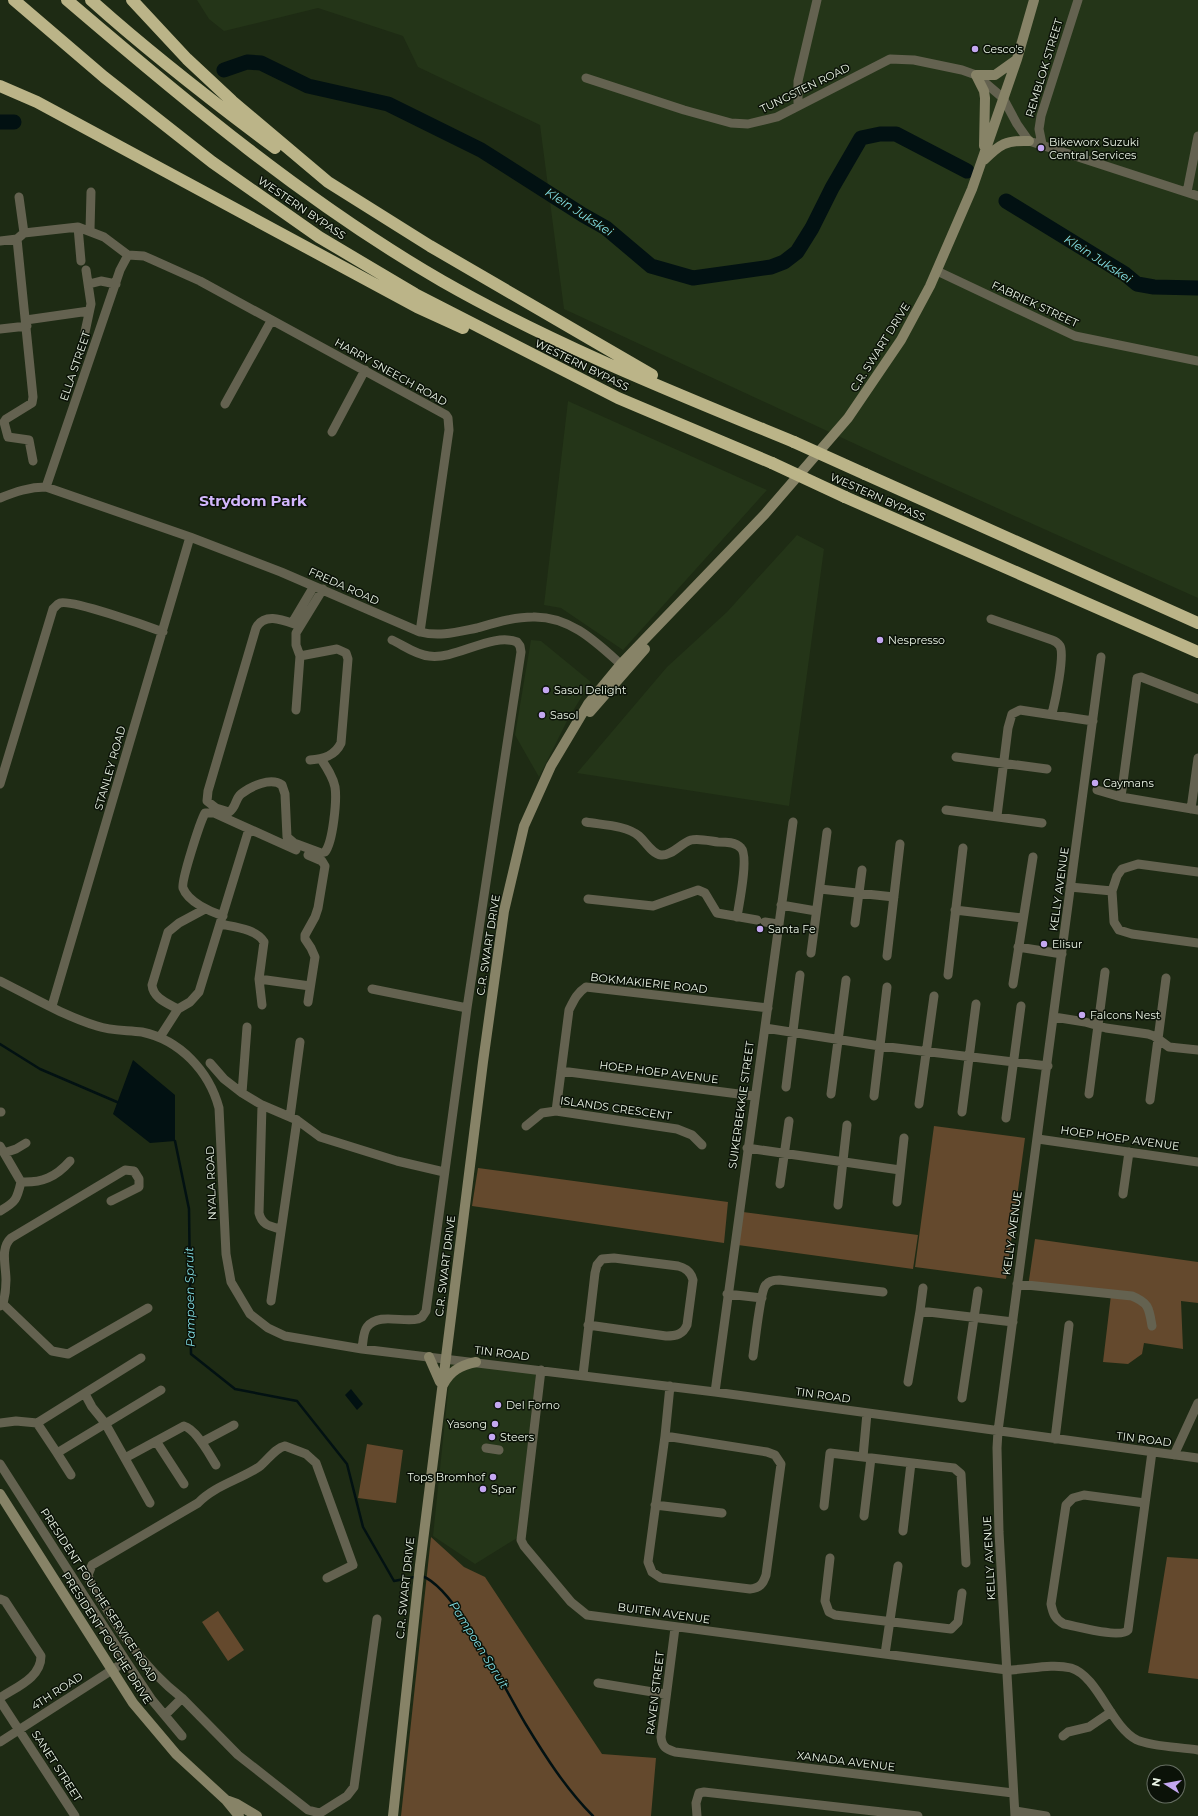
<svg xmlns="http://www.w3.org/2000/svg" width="1198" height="1816" font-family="Montserrat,sans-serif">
<rect width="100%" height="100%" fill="#1e2b14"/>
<!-- built -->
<path fill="#243518" d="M197,0H1198V598L892,461L564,309L540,125L418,67L403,36L318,8L224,31L209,19Z
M568,401L767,490L623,650L561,608L544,605Z
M797,535L824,549L789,806L577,773L667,667L727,612Z
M531,640L541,641L591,682L569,717L539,777L515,735Z
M451,1363L536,1373L517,1538L475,1564L433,1536Z"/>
<!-- green -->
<path fill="#64492d" d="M934,1126L1025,1138L1006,1279L915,1267Z
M478,1168L728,1202L724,1243L472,1206Z
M743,1212L918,1235L913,1269L738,1245Z
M1035,1239L1198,1262V1303L1181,1301L1183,1349L1144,1343L1142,1354L1128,1364L1103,1362L1111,1295L1028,1287Z
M367,1444L403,1450L396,1503L358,1498Z
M431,1537L464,1567L485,1577L602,1754L656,1758L651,1816H401Z
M1167,1557L1198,1559V1679L1148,1673Z
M218,1611L244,1650L228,1661L202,1622Z"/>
<!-- water -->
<path fill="#021112" d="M133,1060L175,1095V1141L150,1143L113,1114Z
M351,1389L363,1404L357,1410L345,1395Z"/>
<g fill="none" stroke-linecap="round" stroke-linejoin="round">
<!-- stream -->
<path stroke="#021112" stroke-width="2.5" d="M0,1044L40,1069L117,1102
M175,1141L189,1209L191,1354L235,1389L297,1401L347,1464L363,1527L394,1581L415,1577
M422,1576C456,1588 505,1690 525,1723C545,1756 566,1789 593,1816"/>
<!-- river -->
<path stroke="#021112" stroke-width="15" d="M224,70L247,62L261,63L308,86L388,104L481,150L583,215L606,228L651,266L693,278L771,267L784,262L797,252L812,228L832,188L861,138L880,134H896L967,171
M0,122H14
M1006,201L1125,274L1137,284L1154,287L1198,288"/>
<!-- street -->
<path stroke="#646250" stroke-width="9" d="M586,78L684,110L731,123L748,124L777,117L890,59L914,60L962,70L976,75L1003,98L1017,124L1029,141L1198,196
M798,106V81L817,0
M1042,144L1039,129L1041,116L1078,0
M1187,192L1198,136
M19,197L24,233
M78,227L81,261
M90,230L91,192
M17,239L33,397L32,403L6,419L4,422L8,437L29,440L33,461
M0,241L17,239L24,233L78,227L104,237L128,255
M128,255L144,256L200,281L446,415L448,418L449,430L420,632
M937,271L1075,336L1198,361
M89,284L101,281L116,284
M26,320L89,311
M0,329L27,326
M85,332L91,304L86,270
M225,404L271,321
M332,432L365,370
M46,487L120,270L128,255
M0,498C15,492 29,487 46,487L190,537L281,572L420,632C440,637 457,632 477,628C495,623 514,617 533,617C572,616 599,645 626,669
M991,619L1052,640C1055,641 1058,643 1060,646C1065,655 1055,702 1052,714
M292,623L314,586
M300,626C285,621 265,611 256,628L208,791L207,801L216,808L229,812C236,808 235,799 241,794C251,786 271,777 282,785L285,794L287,837L294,843L321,853L325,852C333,842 337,800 335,787C333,777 327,768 321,759
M300,656L337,649L346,653L348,659L341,743C335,756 323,759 310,760
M296,710L300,656L296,645V633L323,589
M956,757L1047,769
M0,784L53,609C55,607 57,604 60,603C71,599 147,626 163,632
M1097,790L1121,797L1198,810
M1121,797L1137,678L1141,677L1198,699
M1191,809L1198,758
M946,810L1042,823
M997,816L1008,728L1012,714L1020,710L1093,721
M586,822C602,825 626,825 639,836C645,841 652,854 661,855C672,856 681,843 691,840C699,838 710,841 718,842C726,842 736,842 741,848C749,856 739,904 737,917
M308,855L322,861L325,866L318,908L315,917L305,935V939L311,948L315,957L308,1002
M1198,872L1138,864L1122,869L1117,876L1112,891L1114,922L1119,930L1132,934L1198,943
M1070,887L1112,891
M820,889L894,897
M588,899L653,906L698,890L705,893L717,913L757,920
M781,905L816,911
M955,910L1022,918
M223,916C211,912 188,902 183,888C181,881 200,822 205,813H214L296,850
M765,922L778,924
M855,923L862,870
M220,924C234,927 257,929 264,942L259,979L262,1005
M1018,947L1062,954
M811,953L827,832
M887,956L900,844
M948,975L963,848
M259,979L310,986
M0,981C32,997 64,1016 97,1026C111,1031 128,1030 142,1032C180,1040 209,1071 219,1108L226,1254L231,1282L250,1314L268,1328L285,1336L362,1349L715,1392L1198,1458
M1013,984L1033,857
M372,989L467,1008
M52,1006L190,537
M178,1009C167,1003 153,998 152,985L168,932L179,923L205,909
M1054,1017L1085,1022L1106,1028L1148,1034L1154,1036L1169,1047L1198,1050
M765,1028L880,1046L1048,1066
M160,1037L178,1009L190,1002L199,992L249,829
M210,1063L224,1079L242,1093L262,1105L297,1120L320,1137L397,1161L444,1172
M561,1071L754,1096
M786,1087L800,975
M242,1093L247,1027
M831,1094L846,980
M1089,1094L1105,972
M874,1096L887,987
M1150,1100L1166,978
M919,1104L934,996
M262,1105L259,1213C262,1225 269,1226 280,1229
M556,1111L569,1010C574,1000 577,993 586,987L768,1008
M0,1112H1
M962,1112L976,1004
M290,1117L300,1042
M1006,1118L1021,1006
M526,1126L542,1113L556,1111L677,1129L692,1135L702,1145
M1038,1139L1198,1162
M0,1146L21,1182C17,1199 16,1202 0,1211
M747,1148L900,1170
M4,1153L16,1149L26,1143
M21,1182C42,1183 56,1177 70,1161
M780,1184L789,1121
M1123,1194L1129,1152
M897,1202L904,1138
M838,1205L847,1125
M1017,1284L1132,1296C1149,1303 1149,1308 1152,1326
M727,1294L762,1298
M271,1301L297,1120
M3,1304L52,1351L68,1354L148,1308
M0,1306L3,1304C5,1296 6,1288 6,1280C6,1266 0,1248 11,1238L125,1170L134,1171L139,1179V1187L111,1201
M920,1311L923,1288
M362,1349C363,1343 363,1332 367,1327C379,1312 403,1323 418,1319L422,1317L426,1311L467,1008L521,652L520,646L517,642C492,632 456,660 429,656C416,655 403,645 392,640
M753,1356C755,1343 760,1294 765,1286C768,1281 774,1280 779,1280L883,1292
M541,1370L521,1540L524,1546L571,1602L587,1615L1007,1670C1027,1670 1051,1663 1071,1668C1098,1676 1111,1727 1137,1740C1153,1747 1181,1747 1198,1750
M583,1375L595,1273L597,1265L602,1259L614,1258L678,1266C686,1268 691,1272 693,1280L687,1325C683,1334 677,1336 666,1336L588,1325
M908,1382L920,1311L1013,1322
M715,1392L793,822
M85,1394L92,1407L105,1423L150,1503
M962,1398L978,1291
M0,1423L16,1421L37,1423L141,1358
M37,1423L57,1453L161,1390
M665,1436L767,1452L775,1455L781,1464L766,1575C763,1584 760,1588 750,1589L661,1578L652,1572L648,1562Z
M665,1436L670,1386
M1055,1439L1069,1325
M156,1441L184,1484
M202,1442L234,1425
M486,1448L499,1450
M57,1453L71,1475
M1174,1455L1198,1403
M863,1457L867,1413
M125,1458L184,1426C196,1429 209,1454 216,1465
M0,1464L126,1661L152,1700L182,1736
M1145,1503L1084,1495L1073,1498L1066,1505L1051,1604C1053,1614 1055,1619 1064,1624C1076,1626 1121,1639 1128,1630L1152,1452
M655,1505L722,1513
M824,1506L830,1453L954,1468L961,1474L966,1563
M864,1516L871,1458
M903,1531L911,1463
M830,1558L825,1601L829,1612L835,1615L951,1629L958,1622L962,1593
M0,1599L5,1601L41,1656C41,1678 16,1687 0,1698
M675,1628L661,1737C662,1747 666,1749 675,1752L1013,1793
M885,1654L898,1566
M598,1683L665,1694
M182,1698C142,1667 115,1625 90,1581L88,1575L92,1565L198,1503C214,1486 239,1480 259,1467C267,1461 275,1448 285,1446L306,1454L316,1463L353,1565L327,1578
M0,1701L75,1816
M165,1715L182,1698L238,1755L308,1810L320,1813L347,1796L354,1787L377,1619
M1063,1736L1068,1732L1089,1727L1111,1712
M0,1742L126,1661
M1015,1811L1046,1816
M697,1816L696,1803L699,1793L704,1792L918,1816
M1015,1816L999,1532L997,1448L998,1431L1101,657"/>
<!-- secondary -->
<path stroke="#878367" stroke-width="10" d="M984,146L985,98L984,91L976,75H995L1016,60
M984,160C1000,144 1006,140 1029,141
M590,712L645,649
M429,1357L440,1382
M443,1385C450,1371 461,1365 476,1362
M0,1494L133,1703L176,1754L226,1800L239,1816
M226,1800L237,1804L257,1816
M393,1816L420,1565L483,1062L504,911L524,826L551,766L588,704L621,664L765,514L848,418L901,340L930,286L972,189L1017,59L1034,0"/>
<!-- highway -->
<path stroke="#bbb488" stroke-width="12" d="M14,0L104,77L212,162L319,237L415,294L618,398L772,463
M67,0C185,101 307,203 442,281C554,345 675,393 794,442
M91,0C150,53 212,101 275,148
M132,0L187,59L232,101L328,182L430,246L652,375
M0,86L37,102L417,307L463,328
M865,474L1198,623
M845,497L1198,652"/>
<!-- highway-bridge -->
<path stroke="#bbb488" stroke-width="12" d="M794,442L865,474
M772,463L845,497"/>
</g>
<!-- markers -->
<g fill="#c4a7f1" stroke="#0b1208" stroke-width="1.5">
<circle cx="975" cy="49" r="4"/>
<circle cx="1041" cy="148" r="4"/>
<circle cx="880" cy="640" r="4"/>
<circle cx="546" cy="690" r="4"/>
<circle cx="542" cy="715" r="4"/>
<circle cx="1095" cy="783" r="4"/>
<circle cx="760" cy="929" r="4"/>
<circle cx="1044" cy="944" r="4"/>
<circle cx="1082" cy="1015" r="4"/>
<circle cx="498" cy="1405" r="4"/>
<circle cx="495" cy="1424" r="4"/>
<circle cx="492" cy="1437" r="4"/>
<circle cx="493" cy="1477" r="4"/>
<circle cx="483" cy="1489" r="4"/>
</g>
<g text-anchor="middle" stroke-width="3" stroke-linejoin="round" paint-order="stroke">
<!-- poi labels -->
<g font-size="11" fill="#ebf5e6" stroke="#0b1208" text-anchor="start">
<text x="983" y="53">Cesco's</text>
<text x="1049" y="146">Bikeworx Suzuki<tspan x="1049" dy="13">Central Services</tspan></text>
<text x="888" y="644">Nespresso</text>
<text x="554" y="694">Sasol Delight</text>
<text x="550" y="719">Sasol</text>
<text x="1103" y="787">Caymans</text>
<text x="768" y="933">Santa Fe</text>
<text x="1052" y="948">Elisur</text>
<text x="1090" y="1019">Falcons Nest</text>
<text x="506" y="1409">Del Forno</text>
<text x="487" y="1428" text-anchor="end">Yasong</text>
<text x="500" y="1441">Steers</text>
<text x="485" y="1481" text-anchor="end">Tops Bromhof</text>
<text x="491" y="1493">Spar</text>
</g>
<!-- street labels -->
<g font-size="11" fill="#ebf5e6" stroke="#0b1208">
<text transform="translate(1044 68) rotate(-73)" y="4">REMBLOK STREET</text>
<text transform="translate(805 88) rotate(-26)" y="4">TUNGSTEN ROAD</text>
<text transform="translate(302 208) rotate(34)" y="4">WESTERN BYPASS</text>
<text transform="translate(1035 304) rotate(25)" y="4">FABRIEK STREET</text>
<text transform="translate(880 347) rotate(-58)" y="4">C.R. SWART DRIVE</text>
<text transform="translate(582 365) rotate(26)" y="4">WESTERN BYPASS</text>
<text transform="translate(75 366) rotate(-71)" y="4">ELLA STREET</text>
<text transform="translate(391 372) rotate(29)" y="4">HARRY SNEECH ROAD</text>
<text transform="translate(878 497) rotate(24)" y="4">WESTERN BYPASS</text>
<text transform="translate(344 586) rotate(24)" y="4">FREDA ROAD</text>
<text transform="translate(110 768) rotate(-74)" y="4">STANLEY ROAD</text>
<text transform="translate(1059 889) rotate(-82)" y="4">KELLY AVENUE</text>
<text transform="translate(488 945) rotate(-81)" y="4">C.R. SWART DRIVE</text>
<text transform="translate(649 983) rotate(6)" y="4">BOKMAKIERIE ROAD</text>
<text transform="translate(659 1072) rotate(7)" y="4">HOEP HOEP AVENUE</text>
<text transform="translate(741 1105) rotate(-82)" y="4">SUIKERBEKKIE STREET</text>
<text transform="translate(616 1108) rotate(8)" y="4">ISLANDS CRESCENT</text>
<text transform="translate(1120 1138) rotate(8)" y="4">HOEP HOEP AVENUE</text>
<text transform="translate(211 1183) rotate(-92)" y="4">NYALA ROAD</text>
<text transform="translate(1012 1233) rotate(-82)" y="4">KELLY AVENUE</text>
<text transform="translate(445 1266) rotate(-83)" y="4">C.R. SWART DRIVE</text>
<text transform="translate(502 1353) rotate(7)" y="4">TIN ROAD</text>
<text transform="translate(823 1395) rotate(8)" y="4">TIN ROAD</text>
<text transform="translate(1144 1439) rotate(7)" y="4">TIN ROAD</text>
<text transform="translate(989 1558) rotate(-93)" y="4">KELLY AVENUE</text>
<text transform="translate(405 1588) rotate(-84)" y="4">C.R. SWART DRIVE</text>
<text transform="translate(99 1595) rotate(57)" y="4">PRESIDENT FOUCHE SERVICE ROAD</text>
<text transform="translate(664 1613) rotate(8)" y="4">BUITEN AVENUE</text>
<text transform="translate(107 1638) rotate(57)" y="4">PRESIDENT FOUCHE DRIVE</text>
<text transform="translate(57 1691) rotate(-33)" y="4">4TH ROAD</text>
<text transform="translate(655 1693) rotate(-83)" y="4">RAVEN STREET</text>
<text transform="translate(846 1761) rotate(7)" y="4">XANADA AVENUE</text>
<text transform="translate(57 1766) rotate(57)" y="4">SANET STREET</text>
</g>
<!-- water labels -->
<g font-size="12" font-style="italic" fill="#82dfe5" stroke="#0b1208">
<text transform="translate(579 212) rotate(33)" y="4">Klein Jukskei</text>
<text transform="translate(1098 259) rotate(33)" y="4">Klein Jukskei</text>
<text transform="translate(190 1297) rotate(-91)" y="4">Pampoen Spruit</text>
<text transform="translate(479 1645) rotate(58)" y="4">Pampoen Spruit</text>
</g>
<!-- district labels -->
<g font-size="15" font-weight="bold" fill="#d2b7fc" stroke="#0b1208">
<text x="253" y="506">Strydom Park</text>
</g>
</g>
<!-- north arrow -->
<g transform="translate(1166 1784) rotate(281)"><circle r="19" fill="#0b1208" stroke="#656d61"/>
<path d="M0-3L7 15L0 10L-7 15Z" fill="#c4a7f1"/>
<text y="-6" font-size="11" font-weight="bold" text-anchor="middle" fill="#ebf5e6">N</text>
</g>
</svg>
